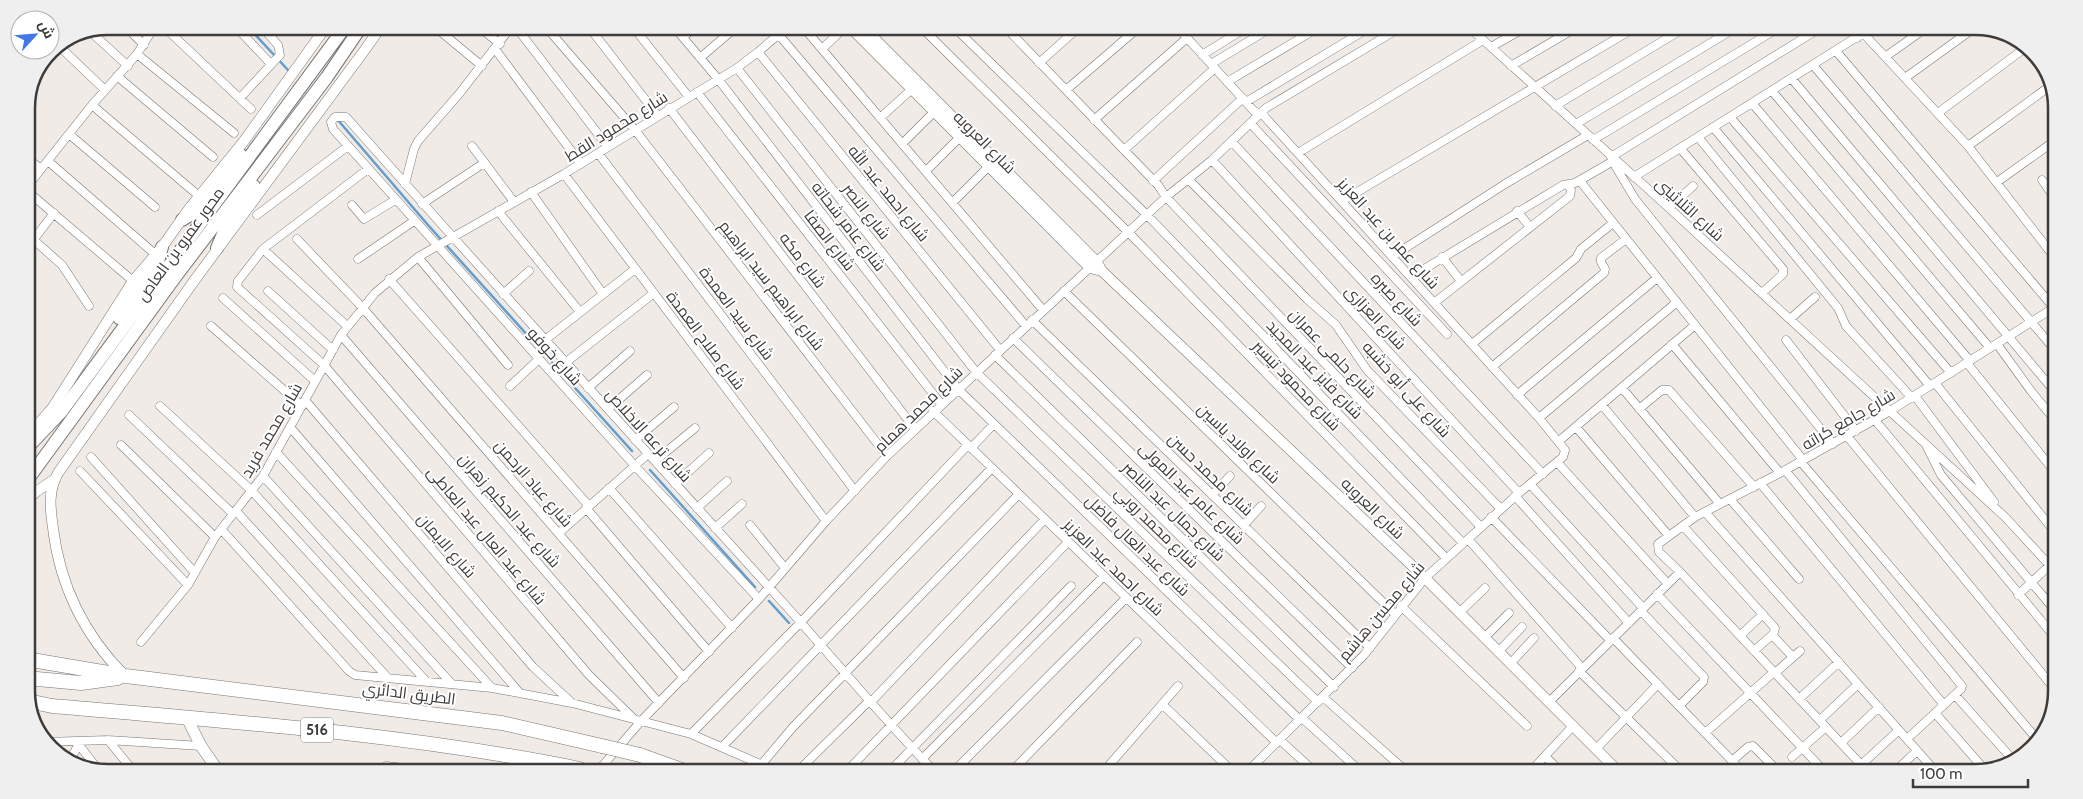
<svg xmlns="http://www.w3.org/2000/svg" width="2083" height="799" font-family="Cabin,Cairo,sans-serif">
<rect width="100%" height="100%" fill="#f0ebe6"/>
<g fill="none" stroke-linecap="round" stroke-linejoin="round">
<!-- stream -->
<path stroke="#649ece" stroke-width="2.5" d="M248,27L288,70
M337,119L428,225L632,451
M650,470L755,587
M769,601L789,623"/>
<!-- minor casing -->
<g stroke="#7a7571" stroke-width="9">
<path id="minor" d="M125,26L144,45
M163,26L251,109
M236,27L271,64
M479,27L500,44
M516,27L608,147
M546,27L635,130L887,456
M589,27L658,116
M633,27L689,97
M675,28L718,79L958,389L1300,720
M804,28L1043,310
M922,28L1128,232L1446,558
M955,28L1147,215L1463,543
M1006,28L1158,185L1166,197L1481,527
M1179,29L1254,111L1263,115L1539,418L1565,450L1563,457L1519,493L1425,578L1364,655L1248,771
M1471,29L1669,208L2006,518L2053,569
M1850,30L1857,38
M441,32L482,66
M92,33L128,66
M1863,33L1968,146L2055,258
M779,35L1026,326
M1185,35L1196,29
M683,37L694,28
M59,46L105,90
M1491,47L1521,30
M495,49L581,164
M822,49L844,28
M1836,51L2054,308
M758,52L1000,350
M137,54L234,133
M1202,55L1244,29
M1885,57L1923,30
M700,58L735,28
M45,63L59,47
M1039,63L1077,29
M1211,64L1269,29
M1813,65L2055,350
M1511,66L1572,30
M737,68L976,372L1318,702
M117,76L213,157
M1905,78L1970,31
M1792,79L2055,392
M1227,82L1316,29
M1066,90L1137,29
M1772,91L1990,348
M697,92L941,404
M240,98L280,55L278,45L262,27
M1246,102L1367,29
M1752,103L1970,361
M92,105L199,196
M1555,106L1681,30
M669,108L915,429
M1938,113L2025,48
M1730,117L1951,373
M880,118L912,89
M1094,120L1187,38
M1251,124L1447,334
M1576,124L1732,30
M1713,127L1930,386
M69,134L155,207
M1698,137L1838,308L1846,326L1912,398
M1593,140L1775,30
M1232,142L1543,474
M902,144L934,112
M472,146L514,202
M1968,146L2050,86
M1680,148L1783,269V274L1762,293
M1124,150L1215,68
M598,153L855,491
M1298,153L1483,40
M26,157L41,169
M1611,157L1817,30
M1212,160L1519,493
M48,161L155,254
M1613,162L1635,199L1833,444
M368,169L263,249L238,281L237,287L324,365L589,675L634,719
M926,171L960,137
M564,174L826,521
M1634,177L1868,30
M1189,180L1307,299L1336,325L1367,370L1501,509
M2042,180L2056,200
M1153,181L1243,98
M1580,181L1803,460
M1997,182L2056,140
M405,184L414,149L418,141L459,94L511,27
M26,188L92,105L137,54L155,26
M26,190L133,281
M531,192L603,294
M1342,201L1631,30
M952,203L989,166
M422,204L484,163
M352,205L364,219L395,200
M1669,208L1693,186
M498,211L580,312
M1517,211L1530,227
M257,215L348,146
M26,233L62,265L89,306
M34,239L54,213
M297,239L362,307L684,678
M263,249L347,326
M1393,256L1505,184L1588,135
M418,257L508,365
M1442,257L1461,281
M358,259L414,221
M1411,277L1563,185L1575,183L1615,160
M389,279L589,506
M268,291L333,350
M1064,291L1395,614
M503,294L529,271
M223,298L315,381
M1434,303L1570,196L1571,190L1568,185
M1790,319L1815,297
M1032,320L1370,648
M211,326L302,406
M341,335L659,703
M1013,338L1352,668
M545,340L635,269
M1786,340L1856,431
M1472,344L1576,258L1581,249L1613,223
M1672,344L1780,473
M1997,344L2031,391L2054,419
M995,355L1334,687
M565,363L654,293
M1967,363L2054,471
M1492,367L1604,273L1605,269L1601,262V258L1626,239
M1935,383L2054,531
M510,386L539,359
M588,388L630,351
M1622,388L1720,504
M1517,395L1657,278
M1915,396L1994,502
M305,400L533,667L571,702
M1602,405L1695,517
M160,406L252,491L426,681
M608,409L647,375
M1639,409L1662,390H1669L1754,487
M933,411L1277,743
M129,415L233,514
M1539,418L1677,302
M1875,420L2053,635
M290,427L519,692
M1576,427L1669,536
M1847,436L2053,687
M635,440L674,407
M1559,441L1695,325
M121,445L215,537
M1927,447L1941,475L2053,608
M971,448L994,424
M276,452L492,688
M91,457L195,573
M655,461L695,428
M1557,462L1668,584
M1801,462L2036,738
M1785,470L1962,686L1961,689L1907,739
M80,471L188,585
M263,476L451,683
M1760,483L1944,705
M675,484L709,453
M1530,484L1643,608
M609,488L732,628
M1212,495L1230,476
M1515,496L1629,623
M1730,499L1799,579
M586,508L709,652
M697,508L727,481
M236,511L388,678
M1705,512L1937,773
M1491,517L1610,640
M750,525L785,568
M1244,525L1261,506
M1683,526L1775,628L1773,636L1793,657
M715,528L742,504
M221,529L349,671L355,675L492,688L572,703L691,734L774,770
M559,533L648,454
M1468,539L1582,668
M1657,594L1825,772
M2018,595L2050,565
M759,599L635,466L333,129L331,122L335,117H346C485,274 627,430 768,586C824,647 876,711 933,770
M1401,606L1527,726
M1641,611L1704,677L1703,682L1679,706
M1459,613L1485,588
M1740,636L1763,614
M1484,638L1509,613
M1613,638L1743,772
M141,642L188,585L215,537L263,476L341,335L375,293L418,257L564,174L737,68L758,52L786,28
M1754,651L1773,634
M1498,652L1522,627
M1510,664L1534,638
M1579,671L1682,772
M1775,673L1800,651
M1955,695L2014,761
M1323,697L1406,771
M1799,699L1839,662
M1549,702L1680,572
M870,703L1045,519
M1162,704L1232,771
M1935,713L1985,770
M1302,718L1360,771
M1820,720L1858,684
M1705,733L1774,672
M691,734L800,623L968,445
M108,740L131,768
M1280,740L1314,771
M45,742L108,740L201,746
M1841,743L1879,707
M79,745L97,768
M722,747L992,468
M1596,749L1658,684
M1545,756L1561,772
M1792,757L1826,727
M922,759L1104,576
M70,760L80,742
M1732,761L1748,747L1753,746L1779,772
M761,765L793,727L1019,494
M1861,765L1899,730
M381,769L386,766L414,769
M599,770L641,721L759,599L826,521L887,456L1166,197L1212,160L1266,108L1398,29
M799,770L869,701
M848,770L1068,542
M891,770L1071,586
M955,770L1126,598
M1013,770L1137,642
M1104,771L1178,686
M1530,772L1573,726
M1868,772L1680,572L1659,552L1658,544L1695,517L1780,473L1890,411L2055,307
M1893,773L1917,751"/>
</g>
<!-- tertiary casing -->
<g stroke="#7a7571" stroke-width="11">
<path id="tertiary" d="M851,28L1090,268L1102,271
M864,28L1096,261L1102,271L1425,578L1619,772
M26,438L53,407L133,281L162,247L189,209L244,141L326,27
M26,501L37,491L55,479
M125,676C84,635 60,586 53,528C50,507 48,491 58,473L194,281L364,51L381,27"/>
</g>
<!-- secondary casing -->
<g stroke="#7a7571" stroke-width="12">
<path id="secondary" d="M187,718L201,746L217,769"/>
</g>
<!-- primary casing -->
<g stroke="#7a7571" stroke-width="14">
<path id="primary" d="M182,220L193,213L241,155
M217,248L226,227L254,186
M119,318L158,262L162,247
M26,449L62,411L345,27
M26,482L176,276L327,77L361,27"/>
</g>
<!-- motorway casing -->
<g stroke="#7a7571" stroke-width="15">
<path id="motorway" d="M26,659L126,676L502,723L602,746
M26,678L81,683L118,678
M28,701L52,706C227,721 408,734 580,769
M640,755L682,770"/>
</g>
<!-- minor -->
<use href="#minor" stroke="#fff" stroke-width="8"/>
<!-- tertiary -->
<use href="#tertiary" stroke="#fff" stroke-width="10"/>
<!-- secondary -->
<use href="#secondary" stroke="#fff" stroke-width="11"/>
<!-- primary -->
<use href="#primary" stroke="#fff" stroke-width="12"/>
<!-- motorway -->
<use href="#motorway" stroke="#fff" stroke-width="14"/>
<!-- motorway-bridge casing -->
<g stroke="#7a7571" stroke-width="15" stroke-linecap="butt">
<path id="motorway-bridge" d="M602,746L640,755"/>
</g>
<!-- motorway-bridge -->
<use href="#motorway-bridge" stroke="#fff" stroke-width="14"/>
</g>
<g text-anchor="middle" stroke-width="4" stroke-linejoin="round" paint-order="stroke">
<!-- shield labels -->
<rect fill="#fff" stroke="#787675" stroke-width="1" x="301" y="717.5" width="32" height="25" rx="4"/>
<g font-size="15" font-weight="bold" fill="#3e3c3a">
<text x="317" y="735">516</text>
</g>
<!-- street labels -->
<g font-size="16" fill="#3e3c3a" stroke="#fff">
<text transform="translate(616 126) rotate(-32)" y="6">شارع محمود القط</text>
<text transform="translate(985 142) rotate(45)" y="6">شارع العروبه</text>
<text transform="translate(889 193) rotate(51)" y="6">شارع احمد عبد الله</text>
<text transform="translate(1690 209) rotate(42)" y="6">شارع الثلاثينى</text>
<text transform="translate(867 211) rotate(52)" y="6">شارع النصر</text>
<text transform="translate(849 226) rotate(52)" y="6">شارع عامر شحاته</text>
<text transform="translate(1389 233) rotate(48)" y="6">شارع عمر بن عبد العزيز</text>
<text transform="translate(830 240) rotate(52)" y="6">شارع الصفا</text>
<text transform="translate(180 244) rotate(-54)" y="6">محور عمرو بن العاص</text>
<text transform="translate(803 260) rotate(53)" y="6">شارع مكه</text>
<text transform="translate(772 285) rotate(52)" y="6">شارع ابراهيم سيد ابراهيم</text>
<text transform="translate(1397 299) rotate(47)" y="6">شارع صبره</text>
<text transform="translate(737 313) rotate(53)" y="6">شارع سيد العمدة</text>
<text transform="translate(1376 317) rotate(47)" y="6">شارع العزازى</text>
<text transform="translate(706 340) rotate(53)" y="6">شارع صلاح العمدة</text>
<text transform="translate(1333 353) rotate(46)" y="6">شارع حلمى عمران</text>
<text transform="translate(555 356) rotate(48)" y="6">شارع خوفو</text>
<text transform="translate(1315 369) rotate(46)" y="6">شارع فايز عبد المجيد</text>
<text transform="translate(1297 385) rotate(46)" y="6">شارع محمود تيسير</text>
<text transform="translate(1407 389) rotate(48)" y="6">شارع على أبو خشبه</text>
<text transform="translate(918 409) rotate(-44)" y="6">شارع محمد همام</text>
<text transform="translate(1848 419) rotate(-30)" y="6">شارع جامع كراته</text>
<text transform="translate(271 430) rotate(-60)" y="6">شارع محمد فريد</text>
<text transform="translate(649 435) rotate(48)" y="6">شارع ترعه الاخلاص</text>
<text transform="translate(1239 443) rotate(44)" y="6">شارع اولاد ياسين</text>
<text transform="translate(1211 474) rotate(44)" y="6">شارع محمد حسن</text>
<text transform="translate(534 483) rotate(49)" y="6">شارع عباد الرحمن</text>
<text transform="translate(1192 493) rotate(44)" y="6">شارع عامر عبد المولى</text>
<text transform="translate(1373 508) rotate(44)" y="6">شارع العروبه</text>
<text transform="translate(510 510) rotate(49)" y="6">شارع عبد الحكيم زهران</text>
<text transform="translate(1174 511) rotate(44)" y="6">شارع جمال عبد الناصر</text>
<text transform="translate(1157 527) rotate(44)" y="6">شارع محمد روبي</text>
<text transform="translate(487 535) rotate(50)" y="6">شارع عبد العال عبد العاطى</text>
<text transform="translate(447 545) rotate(49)" y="6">شارع الايمان</text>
<text transform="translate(1138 545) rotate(44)" y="6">شارع عبد العال فاضل</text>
<text transform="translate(1114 567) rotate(44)" y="6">شارع احمد عبد العزيز</text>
<text transform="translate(1381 611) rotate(-50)" y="6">شارع محسن هاشم</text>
<text transform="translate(409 693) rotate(7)" y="6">الطريق الدائري</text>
</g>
</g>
<!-- crop -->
<path d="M0 0H2083V799H0ZM108 35H1975A73 73 0 0 1 2048 108V691A73 73 0 0 1 1975 764H108A73 73 0 0 1 35 691V108A73 73 0 0 1 108 35Z" fill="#f0efef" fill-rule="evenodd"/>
<path fill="none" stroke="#3e3c3a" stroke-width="2.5" d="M108 35H1975A73 73 0 0 1 2048 108V691A73 73 0 0 1 1975 764H108A73 73 0 0 1 35 691V108A73 73 0 0 1 108 35Z"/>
<!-- north arrow -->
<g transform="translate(35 35) rotate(64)"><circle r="24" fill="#ffffff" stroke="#b2b1b0"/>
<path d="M0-4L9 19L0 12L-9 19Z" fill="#4378e9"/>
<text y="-8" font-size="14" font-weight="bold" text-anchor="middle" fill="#3e3c3a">ش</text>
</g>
<!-- scale -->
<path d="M1913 779v8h115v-8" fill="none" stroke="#3e3c3a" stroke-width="2.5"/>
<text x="1920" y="779" font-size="15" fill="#3e3c3a" stroke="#ffffff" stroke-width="4" paint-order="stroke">100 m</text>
</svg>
